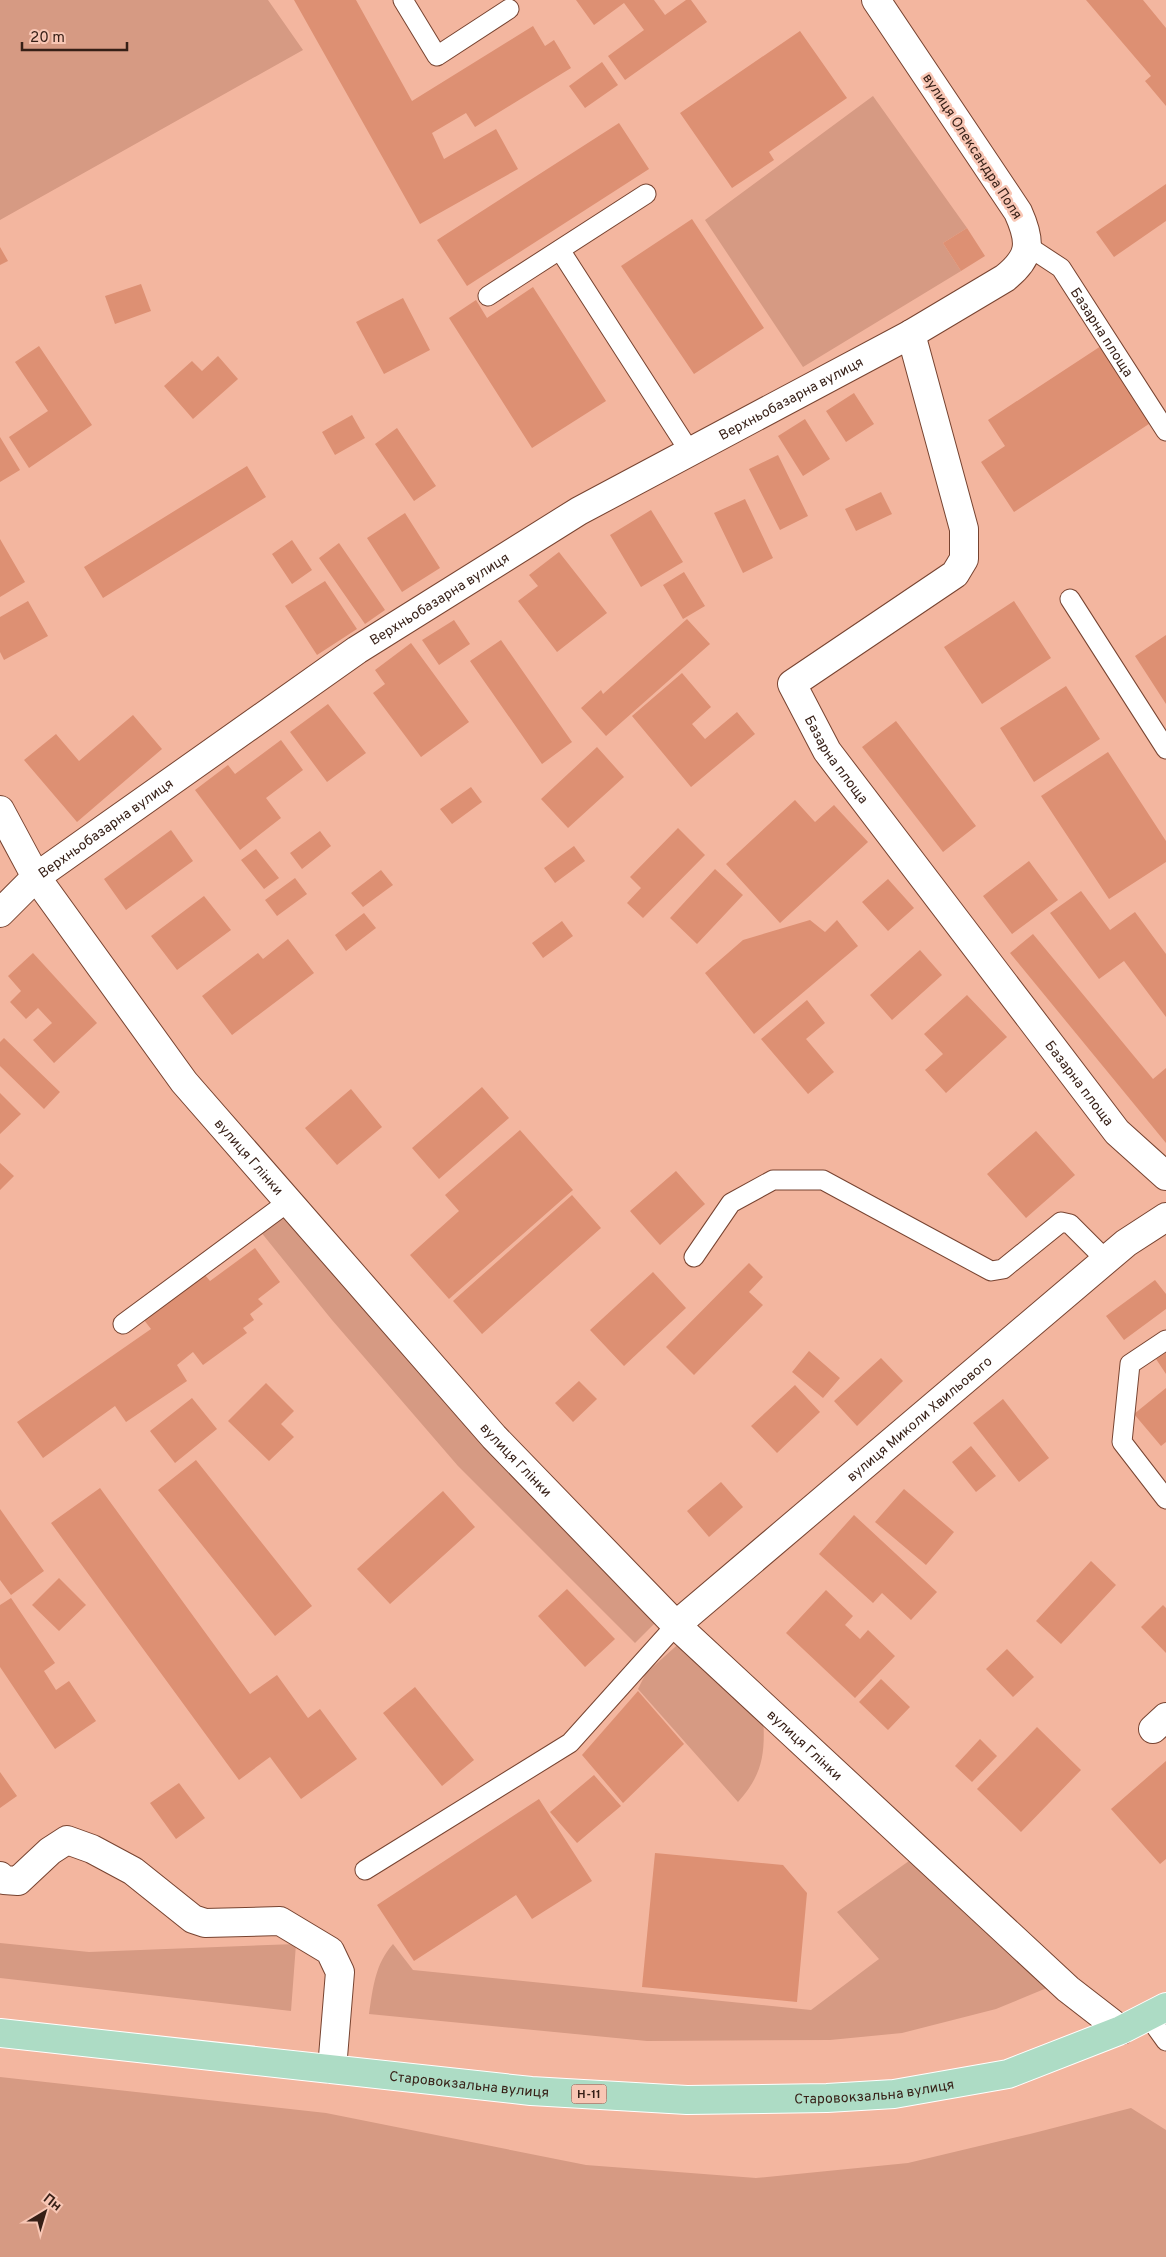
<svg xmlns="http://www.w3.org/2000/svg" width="1166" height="2257" font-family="Overpass,sans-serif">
<rect width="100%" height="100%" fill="#f3b69f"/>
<!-- green -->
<path fill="#d69a83" d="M0,0H268L303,50L0,220Z
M873,96L967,228L943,243L961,271L803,367L705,220Z
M278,1209L659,1619L635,1643L458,1466L332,1320L256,1226Z
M684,1639L763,1712C765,1751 765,1772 738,1802L638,1689L646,1673Z
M916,1856L1054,1985L996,2009L902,2033L830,2040L647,2041L369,2014C373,1988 375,1964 393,1944L413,1970L811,2010L879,1959L837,1912Z
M0,1943L89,1952L296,1944L291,2011L0,1978Z
M0,2077L326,2113L586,2165L756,2178L908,2163L1030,2134L1131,2108L1166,2130V2257H0Z"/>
<!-- building -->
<path fill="#dd9073" d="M294,0H356L412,101L533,26L545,46L554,40L571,68L475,127L466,113L432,133L444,159L496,129L518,169L420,224Z
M576,0H654L665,15L686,0H691L707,22L625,80L608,56L644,30L624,3L594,25Z
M1086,0H1143L1166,28V106L1145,81L1151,76Z
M800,31L847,98L769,152L774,160L732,188L680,113Z
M602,62L618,85L585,108L569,86Z
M619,123L649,169L467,286L437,240Z
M1166,184V221L1114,257L1096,232Z
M692,219L764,328L694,374L621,266Z
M967,228L985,256L961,271L943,243Z
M0,247L8,261L0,265Z
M141,284L151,311L115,324L105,296Z
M533,287L606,401L532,448L449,318L476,300L487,318Z
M403,298L430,350L384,374L356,322Z
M39,346L92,425L29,468L9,437L48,411L15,362Z
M1101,346L1152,422L1014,512L981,462L1005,446L988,420Z
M218,356L238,379L193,419L164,386L192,361L202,371Z
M854,393L874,424L846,442L826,411Z
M352,415L365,438L335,455L322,432Z
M805,419L830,459L803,476L778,436Z
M397,428L436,486L414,501L375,444Z
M0,437L20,470L0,482Z
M778,455L808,516L780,530L749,469Z
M247,466L266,497L103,598L84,567Z
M881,492L892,514L856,531L845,509Z
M745,499L773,558L743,573L714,513Z
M651,510L683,562L641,587L610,535Z
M405,513L440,568L402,592L367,538Z
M0,539L25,582L0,597Z
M292,540L312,570L292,584L272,554Z
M339,543L385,610L365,624L319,558Z
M559,552L607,613L557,652L518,601L538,586L529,575Z
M684,572L705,606L683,619L663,585Z
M325,581L357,629L317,655L285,606Z
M28,601L48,636L4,660L0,652V617Z
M1014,601L1051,658L982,704L944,647Z
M687,619L710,644L606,736L581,708L601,690L603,694Z
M454,620L470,644L439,665L422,640Z
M1166,635V704L1135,656Z
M501,640L572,742L542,764L470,661Z
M411,643L469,722L421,757L373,693L385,684L375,670Z
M682,673L711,707L692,724L705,739L737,712L755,734L691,787L632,716Z
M1066,686L1100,739L1034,782L1000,728Z
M328,704L366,753L327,782L290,732Z
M133,715L162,749L77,822L24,760L56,734L79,761Z
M896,721L976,826L943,852L862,747Z
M281,740L303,770L266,798L281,818L240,850L195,790L228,765L235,774Z
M597,747L624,777L568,828L541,799Z
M1108,752L1166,841V862L1109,899L1041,796Z
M471,787L482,802L452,824L440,809Z
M795,800L815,822L834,805L868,842L780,923L726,864Z
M678,828L705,855L643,918L627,903L641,888L630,877Z
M171,830L193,861L126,910L104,879Z
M320,831L331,846L302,869L290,853Z
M574,846L585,861L555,883L544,868Z
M256,849L279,878L264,889L241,860Z
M1029,861L1058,900L1012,934L983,896Z
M715,869L743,895L697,944L670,918Z
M381,870L393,885L363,907L351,893Z
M295,878L307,894L277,916L265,900Z
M888,879L914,908L888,931L862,902Z
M1081,891L1110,930L1135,912L1166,954V1017L1124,961L1099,979L1050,913Z
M204,896L231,930L177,970L151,936Z
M364,913L376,928L346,951L335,935Z
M810,920L825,932L837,920L858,946L754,1034L705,973L743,940Z
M562,921L573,936L543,958L532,943Z
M1033,934L1153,1079L1166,1068V1143L1010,953Z
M288,939L314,973L232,1035L202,996L258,953L263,959Z
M920,950L942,975L892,1020L870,995Z
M33,953L97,1023L54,1063L33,1040L52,1023L38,1008L26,1019L10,1002L21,991L8,976Z
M967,995L1007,1037L946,1093L925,1070L943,1054L924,1034Z
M807,1000L825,1023L806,1039L834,1072L808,1094L761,1039Z
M4,1038L60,1092L44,1109L0,1066V1042Z
M482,1087L509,1118L439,1179L412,1148Z
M351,1089L382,1127L337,1165L305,1128Z
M0,1093L21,1114L0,1134Z
M520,1130L573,1190L449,1299L410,1255L459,1211L445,1195Z
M1036,1131L1075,1175L1026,1218L987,1174Z
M0,1163L14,1176L0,1190Z
M676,1171L705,1204L660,1245L630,1211Z
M572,1195L601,1228L482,1334L453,1301Z
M255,1248L280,1282L258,1299L263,1304L250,1314L254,1320L243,1328L247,1333L203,1365L193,1352L177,1365L187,1381L126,1422L115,1406L43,1458L17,1422L151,1329L144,1320L205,1275L210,1281Z
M749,1263L763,1277L749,1292L763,1305L694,1375L666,1347Z
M653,1272L686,1308L624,1366L590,1330Z
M1155,1280L1166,1294V1309L1124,1340L1106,1316Z
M809,1351L840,1378L823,1398L792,1372Z
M1166,1352V1374L1156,1359Z
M881,1358L903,1381L857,1426L834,1401Z
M579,1381L597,1399L573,1422L555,1403Z
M266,1383L294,1411L281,1424L294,1437L269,1461L228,1421Z
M795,1385L820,1412L777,1453L751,1426Z
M1166,1388V1442L1161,1446L1134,1414Z
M192,1398L217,1429L175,1463L150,1431Z
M1003,1399L1049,1458L1019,1482L973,1423Z
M971,1446L996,1476L976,1492L952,1462Z
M196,1460L312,1606L275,1636L158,1490Z
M721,1482L743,1507L709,1537L687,1511Z
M100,1488L250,1694L277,1675L308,1718L320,1709L357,1759L301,1799L270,1757L239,1780L51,1523Z
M904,1489L954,1532L926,1565L875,1522Z
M443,1491L475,1527L390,1604L357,1569Z
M0,1509L44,1571L11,1595L0,1580Z
M854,1515L937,1592L911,1620L882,1593L873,1603L819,1554Z
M1091,1561L1116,1585L1061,1644L1036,1621Z
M59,1578L86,1605L59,1631L32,1605Z
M567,1589L615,1639L585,1667L538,1616Z
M826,1590L853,1616L845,1625L860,1639L868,1630L895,1656L855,1698L786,1633Z
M11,1598L55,1663L44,1671L56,1690L69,1681L96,1721L55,1749L0,1667V1605Z
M1163,1605L1166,1608V1653L1141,1627Z
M1007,1649L1034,1677L1013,1697L986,1669Z
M881,1679L910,1707L888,1730L859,1702Z
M415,1687L474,1760L442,1786L383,1713Z
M638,1691L684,1744L623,1803L582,1755Z
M1037,1727L1081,1770L1021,1832L977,1789Z
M980,1739L997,1756L972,1782L955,1766Z
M1166,1761V1859L1160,1864L1111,1809Z
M0,1772L17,1796L0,1808Z
M594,1775L621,1806L577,1843L550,1812Z
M179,1783L205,1818L176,1839L150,1803Z
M539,1799L592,1881L532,1919L516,1895L414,1961L377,1905Z
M655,1853L783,1865L807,1893L797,2002L642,1987Z"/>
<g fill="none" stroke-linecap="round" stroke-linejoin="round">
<!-- lane casing -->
<g stroke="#774330" stroke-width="21">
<g id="lane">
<path d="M403,0L437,56L509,9"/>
<path id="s1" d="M1026,245L1061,268L1166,431"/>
<path d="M560,250L690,452"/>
<path d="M488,296L646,194"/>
<path d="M1070,599L1166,749"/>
<path d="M694,1257L731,1203L773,1180H823L991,1271L1003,1269L1061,1222L1070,1224L1106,1260"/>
<path d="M123,1324L288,1202"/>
<path d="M1166,1340L1130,1364L1122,1442L1166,1499"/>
<path d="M365,1870L570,1743L676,1625"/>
<path d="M1148,2016L1166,2041"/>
</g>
</g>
<!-- street casing -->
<g stroke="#774330" stroke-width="30">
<g id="street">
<path id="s2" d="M911,334L964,529V559L955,574L792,684L827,751L1117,1132L1166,1176"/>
<path id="s3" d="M0,810L36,877L184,1082L494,1437L676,1625L1068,1989L1121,2030"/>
<path id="s4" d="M0,913L36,877L357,650L579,511L911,334L1005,278C1031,257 1032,243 1018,212L876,0"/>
<path id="s5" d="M676,1625L1126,1243L1166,1217"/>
<path d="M1153,1729L1166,1717"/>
<path d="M0,1876L4,1880L18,1881L50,1851L67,1840L92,1849L133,1871L193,1919L205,1923L280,1921L330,1951L340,1972L332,2069"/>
</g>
</g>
<!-- primary casing -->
<g stroke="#fff" stroke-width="30">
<g id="primary">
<path id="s6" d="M0,2033L531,2091L687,2100L827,2098L894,2094L1008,2074L1121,2030L1166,2007"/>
</g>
</g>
<!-- lane -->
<use href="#lane" stroke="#fff" stroke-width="19"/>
<!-- street -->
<use href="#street" stroke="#fff" stroke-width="28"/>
<!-- primary -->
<use href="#primary" stroke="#addcc5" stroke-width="28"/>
</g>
<g text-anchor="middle" stroke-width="5" stroke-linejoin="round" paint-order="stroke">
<!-- shield labels -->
<rect fill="#f8c6b4" stroke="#705145" stroke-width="1" x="571.5" y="2084.5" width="35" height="19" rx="4"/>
<g font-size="12" font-weight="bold" fill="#361f16">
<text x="589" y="2098">Н-11</text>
</g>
<!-- street labels -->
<g font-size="14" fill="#361f16" stroke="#f8c6b4">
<text transform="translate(973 146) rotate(57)" y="5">вулиця Олександра Поля</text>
<text dy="5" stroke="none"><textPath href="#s1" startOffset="118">Базарна площа</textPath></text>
<text dy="5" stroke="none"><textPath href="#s4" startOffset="946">Верхньобазарна вулиця</textPath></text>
<text dy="5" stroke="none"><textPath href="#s4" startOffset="541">Верхньобазарна вулиця</textPath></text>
<text dy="5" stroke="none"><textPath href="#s2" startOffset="534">Базарна площа</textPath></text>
<text dy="5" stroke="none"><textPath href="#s4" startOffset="136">Верхньобазарна вулиця</textPath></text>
<text dy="5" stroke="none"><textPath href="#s2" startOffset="939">Базарна площа</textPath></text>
<text dy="5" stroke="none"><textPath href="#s3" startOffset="428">вулиця Глінки</textPath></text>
<text dy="5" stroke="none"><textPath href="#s5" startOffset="319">вулиця Миколи Хвильового</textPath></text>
<text dy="5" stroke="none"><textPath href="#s3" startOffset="832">вулиця Глінки</textPath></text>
<text dy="5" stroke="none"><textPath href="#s3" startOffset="1238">вулиця Глінки</textPath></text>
<text dy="5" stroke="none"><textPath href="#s6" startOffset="472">Старовокзальна вулиця</textPath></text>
<text dy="5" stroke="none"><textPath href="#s6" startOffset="878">Старовокзальна вулиця</textPath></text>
</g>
</g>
<!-- north arrow -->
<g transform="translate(45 2212) rotate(38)" stroke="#f8c6b4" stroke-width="4" paint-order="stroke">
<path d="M0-4L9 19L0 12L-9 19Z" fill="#361f16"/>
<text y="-8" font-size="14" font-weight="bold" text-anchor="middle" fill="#361f16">Пн</text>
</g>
<!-- scale -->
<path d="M22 42v8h105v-8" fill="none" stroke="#361f16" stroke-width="2.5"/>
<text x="30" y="42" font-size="15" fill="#361f16" stroke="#f8c6b4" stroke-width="4" paint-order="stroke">20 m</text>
</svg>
